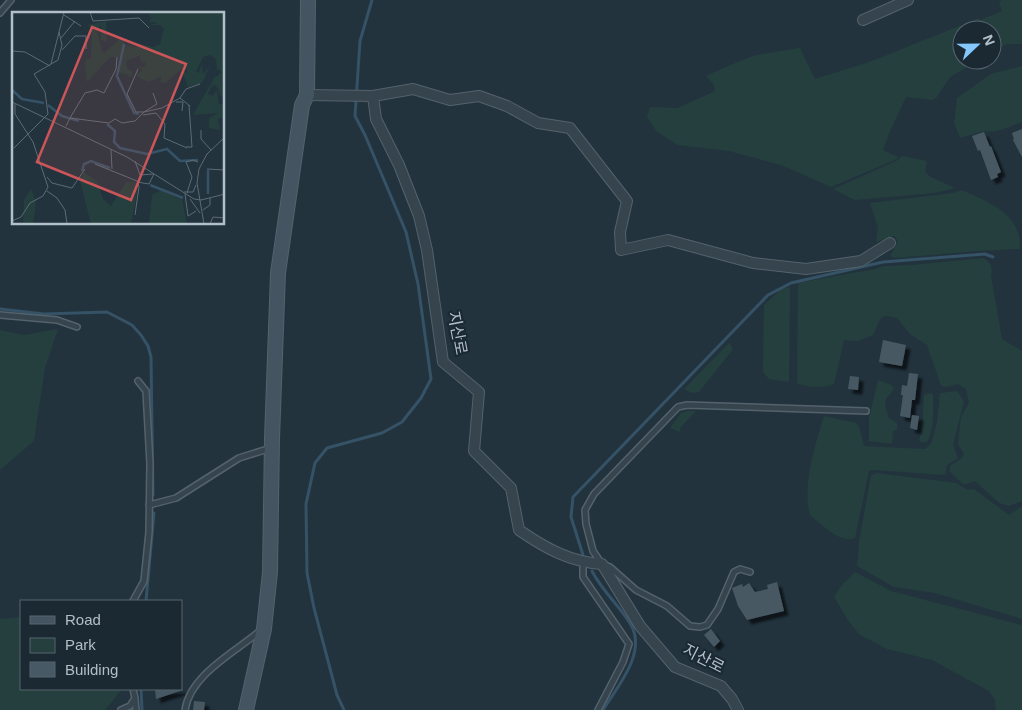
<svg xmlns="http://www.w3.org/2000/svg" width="1022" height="710" font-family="Arial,'Noto Sans KR',sans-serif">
<defs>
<filter id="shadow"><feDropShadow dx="4.5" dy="4.5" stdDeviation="1" flood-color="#0009"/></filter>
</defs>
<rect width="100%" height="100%" fill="#22333e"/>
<!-- green -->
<path fill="#243f3d" d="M1003,0H1022V44H1006L992,53V30H962V60H979L950,77L937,97L933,100L906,97L890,131L883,150L898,157L897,159L831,187L781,165L729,151L678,145L657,132L647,117L650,107L677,108L713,92L715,89L713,84L706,76L735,63L756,55L800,48L815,79L872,61L979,18L980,20L1002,11L999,2Z
M1022,66V122C1011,126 996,134 985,131L960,138L954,123L957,98L991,74Z
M902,156L927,161L925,172L931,177L955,188L935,193L855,200L833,189L898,160Z
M962,190C987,202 1022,213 1020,249L978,251L895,258L890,256L898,241L894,236L876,242L878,228L870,203L953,193Z
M984,258C991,263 993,267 991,276L1002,339L1022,351V501L1009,506L999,503L975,481L964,485L950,472V466L962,458L964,454L958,444L961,417L969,403L966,389L958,384L947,387L941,386L927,345L911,335L897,318L885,316L880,319L873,335L858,341L844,340L834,384C824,388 807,388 797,383L798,283L875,269L884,266L912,265Z
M790,287L789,382L769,379L763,372L764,305L781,289Z
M58,329L45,368L34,441L0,470V330L24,335Z
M729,343L733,349L699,392L692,393L684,389Z
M878,380L891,385L894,388C892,394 888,395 886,400C884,405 887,413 889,418L897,423V430L893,431L892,444L869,441V418Z
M957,391L964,401L953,445L958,458L947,465L945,475L873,470L869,471L855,538C840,544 821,524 810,515C802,484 815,446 824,416L856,423L859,426L864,446L925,449L931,444L937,422L940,393Z
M930,393L933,394C933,409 935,428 927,442H921L919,440L922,427L924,395Z
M688,411H696L680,428V432L670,428L681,413Z
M877,473L956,483L968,490L974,489L1009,515L1022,506V619L935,593L894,587L857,566L859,542L871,475Z
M855,572L891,591L1022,625V710H996L995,700L989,691L932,660L887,649L860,635L849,622L834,597L842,585Z
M21,617V689H122L105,710H0V619Z"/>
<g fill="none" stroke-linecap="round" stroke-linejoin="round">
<!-- stream -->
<path stroke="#355266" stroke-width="3" d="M0,309L44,314L107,312L132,325L141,335L148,346L151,357L153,495
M583,555L571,517L573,497L768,295L791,283L883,262L985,254L993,257
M592,571C602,591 620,606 631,625C647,653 617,687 603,710
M146,601L154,513
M141,689L142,710
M344,710L337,695L314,608L307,573L306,504L315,463L327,448L382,433L402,422L421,398L431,379L418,284L406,232L365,135L355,116L360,41L372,0"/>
</g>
<!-- building -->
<path fill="#465964" filter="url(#shadow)" d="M1022,129V157L1013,140L1014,139L1012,133Z
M984,132L990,147L991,146L1001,172L997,174L998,177L991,180L980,150L978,151L972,136Z
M883,340L906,345L902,366L879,362Z
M909,373L918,374L915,400H912L910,418L900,416L903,395H901L902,385L907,386Z
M850,376L859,377L858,390L848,389Z
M912,415L919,416L917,430L910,428Z
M777,582L784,611L747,620L738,606L732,588L742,584L743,587L749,583L755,592L768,589L767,585Z
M711,629L720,641L714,647L704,635Z
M155,689H182L183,690L156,699Z
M194,701L205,702L204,710H193Z"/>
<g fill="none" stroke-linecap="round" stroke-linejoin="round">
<!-- lane casing -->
<g stroke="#54626c" stroke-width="8">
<path id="lane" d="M0,13L11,0
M0,315L57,320L77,327
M149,505L176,498L239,458L271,448
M583,563V577L629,644L623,662L598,710
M750,572L740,569L734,572L718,609L707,625L700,627L690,626L667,606L636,590L610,567L602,564L593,551L586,524L585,510L594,494L678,407L687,405L866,411
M133,601L144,581L149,532L150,464L146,391L138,381
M135,699L136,710
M121,710L130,706L135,698L133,689
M185,710C190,675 235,652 260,631"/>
</g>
<!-- street casing -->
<g stroke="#54626c" stroke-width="12">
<path id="street" d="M863,20L908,0
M307,95L373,96L376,119L399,165L419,216L427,250L443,362L479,392L474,451L511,488L519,530C545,548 570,562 602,564L640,626L675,667L721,686L732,699L738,710
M373,96L413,89L450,100L479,96L507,106L538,123L570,128L627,201L620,232L621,250L668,240L753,263L806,269L861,261L890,243"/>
</g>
<!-- secondary casing -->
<g stroke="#54626c" stroke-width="16">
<path id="secondary" d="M246,710L264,629L270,572L272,439L278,273L302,105L307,95L308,0"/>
</g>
<!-- lane -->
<use href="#lane" stroke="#36444e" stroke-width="5"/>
<!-- street -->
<use href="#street" stroke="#36444e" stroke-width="10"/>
<!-- secondary -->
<use href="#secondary" stroke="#445461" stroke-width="14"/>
</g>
<g text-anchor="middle" stroke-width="4.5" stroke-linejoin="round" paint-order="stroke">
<!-- street labels -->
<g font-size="16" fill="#b2bfc9" stroke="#1b2933">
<text transform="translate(458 333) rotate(79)" y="6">지산로</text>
<text transform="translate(704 658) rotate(27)" y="6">지산로</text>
</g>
</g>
<!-- overview -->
<g transform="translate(12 12)">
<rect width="212" height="212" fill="#22333e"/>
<path d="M137,0H212L211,84L208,85V79L207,83L206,76L203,73L198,74L204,75H199L196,82L201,84L205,78L207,92H212V105L206,107L208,118L197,116V106L206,101L181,103L202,66L210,60L205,57L204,47L198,43L191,45L184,59L187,61L190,52L191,62L198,54L190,71L176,75L170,59L177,61L171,56L153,71L148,70L150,64L137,70L129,67L124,63L131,58L122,54L132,55L134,51L127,49L130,48L127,46L129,43L114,49L115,56L121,60L119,65L105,59L113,33L123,35L128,32L141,35L148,32L152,17L148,13H137L146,11L137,10L142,2L138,7ZM94,9L95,30L89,28V13L85,19L90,39L92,41L108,27L113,28L107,45H98L75,70L73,53L74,47L79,46L80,18L76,13ZM72,160L85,169L91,187L99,194L114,170H123L126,177L119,212H79L68,169ZM19,177L24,190L21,212H11L12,188ZM149,178L170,188L175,212H137L140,183Z" fill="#243f3d"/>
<path fill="none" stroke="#355266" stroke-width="2.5" d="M112,32L105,64L122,101L127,102M0,78L10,87L32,91M36,93L50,104L67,109M95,112L103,119L102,130L108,136L135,142L155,137L168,149L186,148M196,158V182M70,159L72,152L79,149L98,156M138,173L171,186"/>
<path fill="none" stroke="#5c6b76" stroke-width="1" d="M78,0L81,9L127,6L137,16M52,3L69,14M49,26L63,9M50,38L63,24H74V37M0,39L13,40L38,54M39,52L52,0M126,57L115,82L124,100H132L145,92L141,81M168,86L174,77L188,72M0,90L115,145L182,187L189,188M164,90H171L170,99M131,103L144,101L153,112L152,126L175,136M58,106L73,81L85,78L92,81L104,57L105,45M54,114L58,106L97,111L103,107L110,111L123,109L132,100L150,96L168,86L178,94M189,118V127L199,138M174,135H180L177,93M2,136L36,102L33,80L22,62L46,48L50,33L47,20M99,138L100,157M123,149L128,163L141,162M83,152L125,169L127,175L123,203M195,157L213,158M35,165L40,171L60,176L73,157M125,170L137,172L142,162M35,179L45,186L53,198L55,212M172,180H181L184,173M175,181L180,165L174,150L181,148L186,150M173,182L176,204L184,199M178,187L188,201M189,188L213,182M191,198L198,193V186M0,209L9,205L18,191L31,184L36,175L21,130L3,102V92M192,212L185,171L187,157L195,142L213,125M198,212L201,205L213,206"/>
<path fill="#cb5558" fill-opacity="0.15" stroke="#cb5558" stroke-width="2.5" d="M80,15L174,52L119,188L25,150Z"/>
<rect width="212" height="212" fill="none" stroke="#b2bfc9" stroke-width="2.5"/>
</g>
<!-- legend -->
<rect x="20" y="600" width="162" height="90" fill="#1b2933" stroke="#57656f"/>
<rect x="30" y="616" width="25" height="8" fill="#445461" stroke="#57656f"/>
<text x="65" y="625" font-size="15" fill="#b2bfc9">Road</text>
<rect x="30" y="638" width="25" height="15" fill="#243f3d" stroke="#57656f"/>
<text x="65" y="650" font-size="15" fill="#b2bfc9">Park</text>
<rect x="30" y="662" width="25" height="15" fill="#465964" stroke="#57656f"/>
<text x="65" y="675" font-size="15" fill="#b2bfc9">Building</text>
<!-- north arrow -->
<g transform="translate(977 45) rotate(68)"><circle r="24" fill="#1b2933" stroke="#57656f"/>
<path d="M0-4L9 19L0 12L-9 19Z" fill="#84c8fd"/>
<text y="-8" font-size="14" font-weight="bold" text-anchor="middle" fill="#b2bfc9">N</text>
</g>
</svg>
